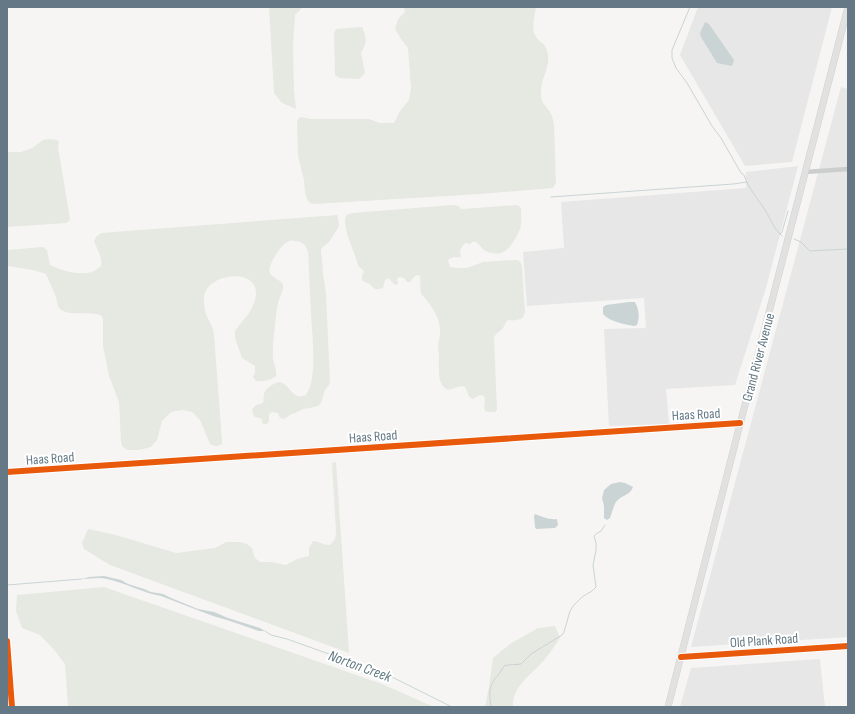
<svg xmlns="http://www.w3.org/2000/svg" width="855" height="714" font-family="'Sofia Sans Condensed',sans-serif">
<rect width="100%" height="100%" fill="#f6f5f4"/>
<!-- built -->
<path fill="#e6e7e6" d="M698,7H832L792,162L745,166L680,55Z
M841,87L848,89V637L691,647Z
M798,166L766,288L735,385L666,389L669,424L609,426L604,329L646,328L644,298L527,306L523,252L564,248L561,202L746,188V172Z
M820,659L825,707H680L691,668Z"/>
<!-- green -->
<path fill="#e6e8e2" d="M269,7H303L295,15L293,46L294,91L296,109L282,103L274,93Z
M404,7H536C535,15 531,27 535,35C539,43 547,43 548,55C550,68 541,78 541,91C540,106 548,105 552,116C553,118 553,122 554,125L556,183L553,188L480,194L314,204L310,203L307,199L305,193L304,180L298,156L297,123L298,119L301,117L311,119H369L380,123H394L400,111L409,100L411,88L408,48L401,39L395,29L398,19L405,12Z
M362,27C367,38 367,43 361,53L365,73L359,79L339,78L335,75L334,33L336,29Z
M50,139L57,140L59,142L58,147L70,219L69,221L66,223L7,227V152H21L32,148L43,140Z
M452,205L459,206L461,209L517,205L519,206L521,208C521,213 522,219 521,224C521,231 510,250 503,252C500,254 496,254 493,253C490,253 487,252 484,250C479,246 476,237 470,244L465,243L461,248L460,251L461,257C456,258 452,256 448,260L450,267L456,268H467L483,262L514,260C519,260 520,261 522,266L525,312L523,318C518,320 513,321 508,320C505,323 505,325 503,328C500,332 496,333 494,337L497,410L495,412H488L485,411C483,406 486,401 484,396L480,395L473,399C467,397 468,391 465,387C458,384 450,393 445,388C437,382 439,367 439,358C439,354 438,350 438,346C438,342 440,338 440,334C441,322 435,311 428,302C427,300 424,297 422,295C419,289 421,283 420,276L417,275L413,278L410,282H407L404,278L399,277L397,279L398,284L395,285L388,278L385,280L383,288C377,290 374,290 370,284C367,283 361,282 362,277C362,275 363,274 364,272L363,270L358,266C357,257 339,222 347,215C348,214 352,213 353,213Z
M337,215L338,218L339,225L338,228L329,242L325,245L321,249V253L322,258L323,273L326,293L330,382L329,385L325,390L321,403L318,406L310,408L303,409L295,413L291,414L286,418L284,419L280,418L278,413L272,412L269,414V421L267,424H265L262,423V419L259,418L255,417L253,414L252,409L256,405L263,403C264,400 263,397 264,394C265,390 269,387 272,385C289,373 289,403 306,395C318,378 312,335 311,313C310,293 309,272 308,252C306,245 302,241 295,241C294,240 290,241 289,241C282,243 266,267 270,273C273,279 282,280 283,285C284,290 280,296 279,300C277,305 277,310 276,315C275,329 272,345 273,358C274,365 277,370 276,376C269,381 264,381 256,381L253,377L255,372V366L242,358L235,338V331C241,322 251,313 254,303C267,267 212,271 205,293C203,299 204,308 206,314C207,317 209,320 210,322C212,326 213,330 214,334L222,441V444C217,447 214,446 210,444L200,420L192,412L182,410L171,412L162,421L157,440L151,447L139,450H127L122,446L121,441L119,402L109,376L103,346V319L102,316C92,310 68,317 60,309C57,306 57,301 56,297C53,289 49,282 46,274L33,270L7,266V250L43,247L47,250L50,265C65,272 88,279 101,266C102,257 98,250 94,242L96,237L101,233Z
M336,462L349,653L110,565L84,549L82,543L88,529L116,535L176,553L215,548L226,542H239L247,544L252,548L255,558L260,562H271L286,565L297,559L309,556V548L313,541C319,541 323,545 330,545L335,539L336,532L332,463Z
M104,587L382,684L434,707H68L65,664L55,651L40,635L22,628L16,611L17,595Z
M555,626L560,638C555,645 551,652 545,659C533,674 512,685 513,707H485L489,687L493,658L510,644L538,628Z"/>
<!-- water -->
<path fill="#cad4d5" d="M705,22L709,24L734,60L732,66L717,63L701,37L700,33Z
M629,302H635C639,310 640,316 637,325L634,326C624,324 610,322 603,314V307L606,305Z
M620,482L625,483L633,487C630,496 621,495 616,502C613,507 612,513 610,518L607,520L604,518V506L602,498L604,490L611,484Z
M535,514C543,517 549,520 557,519L558,525L555,528L536,529L535,527L534,516Z
M104,576L121,580L128,584L144,589L151,592L163,594L171,598L198,609L214,612L228,618L260,628L265,631H259L230,621L213,616L161,596C143,593 126,583 107,579C99,577 91,579 82,579L89,577Z"/>
<g fill="none" stroke-linecap="round" stroke-linejoin="round">
<!-- stream -->
<path stroke="#cad4d5" stroke-width="1" d="M690,7L672,50V58L676,68L687,83L712,126L721,138L741,173L744,175C748,188 758,199 765,210C770,218 774,229 782,236
M551,197L733,184L747,182
M780,234L782,232L788,211
M794,239L801,242L810,251L848,249
M7,585L82,579
M265,631L271,635L287,639L343,659L363,667L380,671L452,707
M491,707C489,692 488,686 499,674C501,672 502,668 504,666C509,664 516,665 521,664L531,654L562,635L564,632L570,611L574,605L582,597L592,591L596,587L593,565L596,550V543L594,536L596,534L601,531L605,525"/>
<!-- secondary casing -->
<g stroke="#d1d2d3" stroke-width="7">
<path id="secondary" d="M668,707L739,428L848,7"/>
</g>
<!-- minor -->
<path stroke="#cccdcd" stroke-width="4.5" d="M805,172L848,169
M7,472L740,423
M7,641L12,707
M681,657L848,646"/>
<!-- secondary -->
<use href="#secondary" stroke="#e0e1e0" stroke-width="6"/>
<!-- cycleway casing -->
<g stroke="#fff" stroke-width="8">
<path id="cycleway" d="M7,472L740,423
M7,641L12,707
M681,657L848,646"/>
</g>
<!-- cycleway -->
<use href="#cycleway" stroke="#e8590c" stroke-width="6"/>
</g>
<g text-anchor="middle" stroke-width="4" stroke-linejoin="round" paint-order="stroke">
<!-- street labels -->
<g font-size="14" fill="#647985" stroke="#fff">
<text transform="translate(758 357) rotate(-75)" y="5">Grand River Avenue</text>
<text transform="translate(696 414) rotate(-3)" y="5">Haas Road</text>
<text transform="translate(373 436) rotate(-4)" y="5">Haas Road</text>
<text transform="translate(50 458) rotate(-4)" y="5">Haas Road</text>
<text transform="translate(764 640) rotate(-4)" y="5">Old Plank Road</text>
</g>
<!-- water labels -->
<g font-size="15" font-style="italic" fill="#607b82" stroke="#fff">
<text transform="translate(360 666) rotate(20)" y="5">Norton Creek</text>
</g>
</g>
<!-- border -->
<rect width="855" height="714" fill="none" stroke="#647985" stroke-width="16"/>
</svg>
